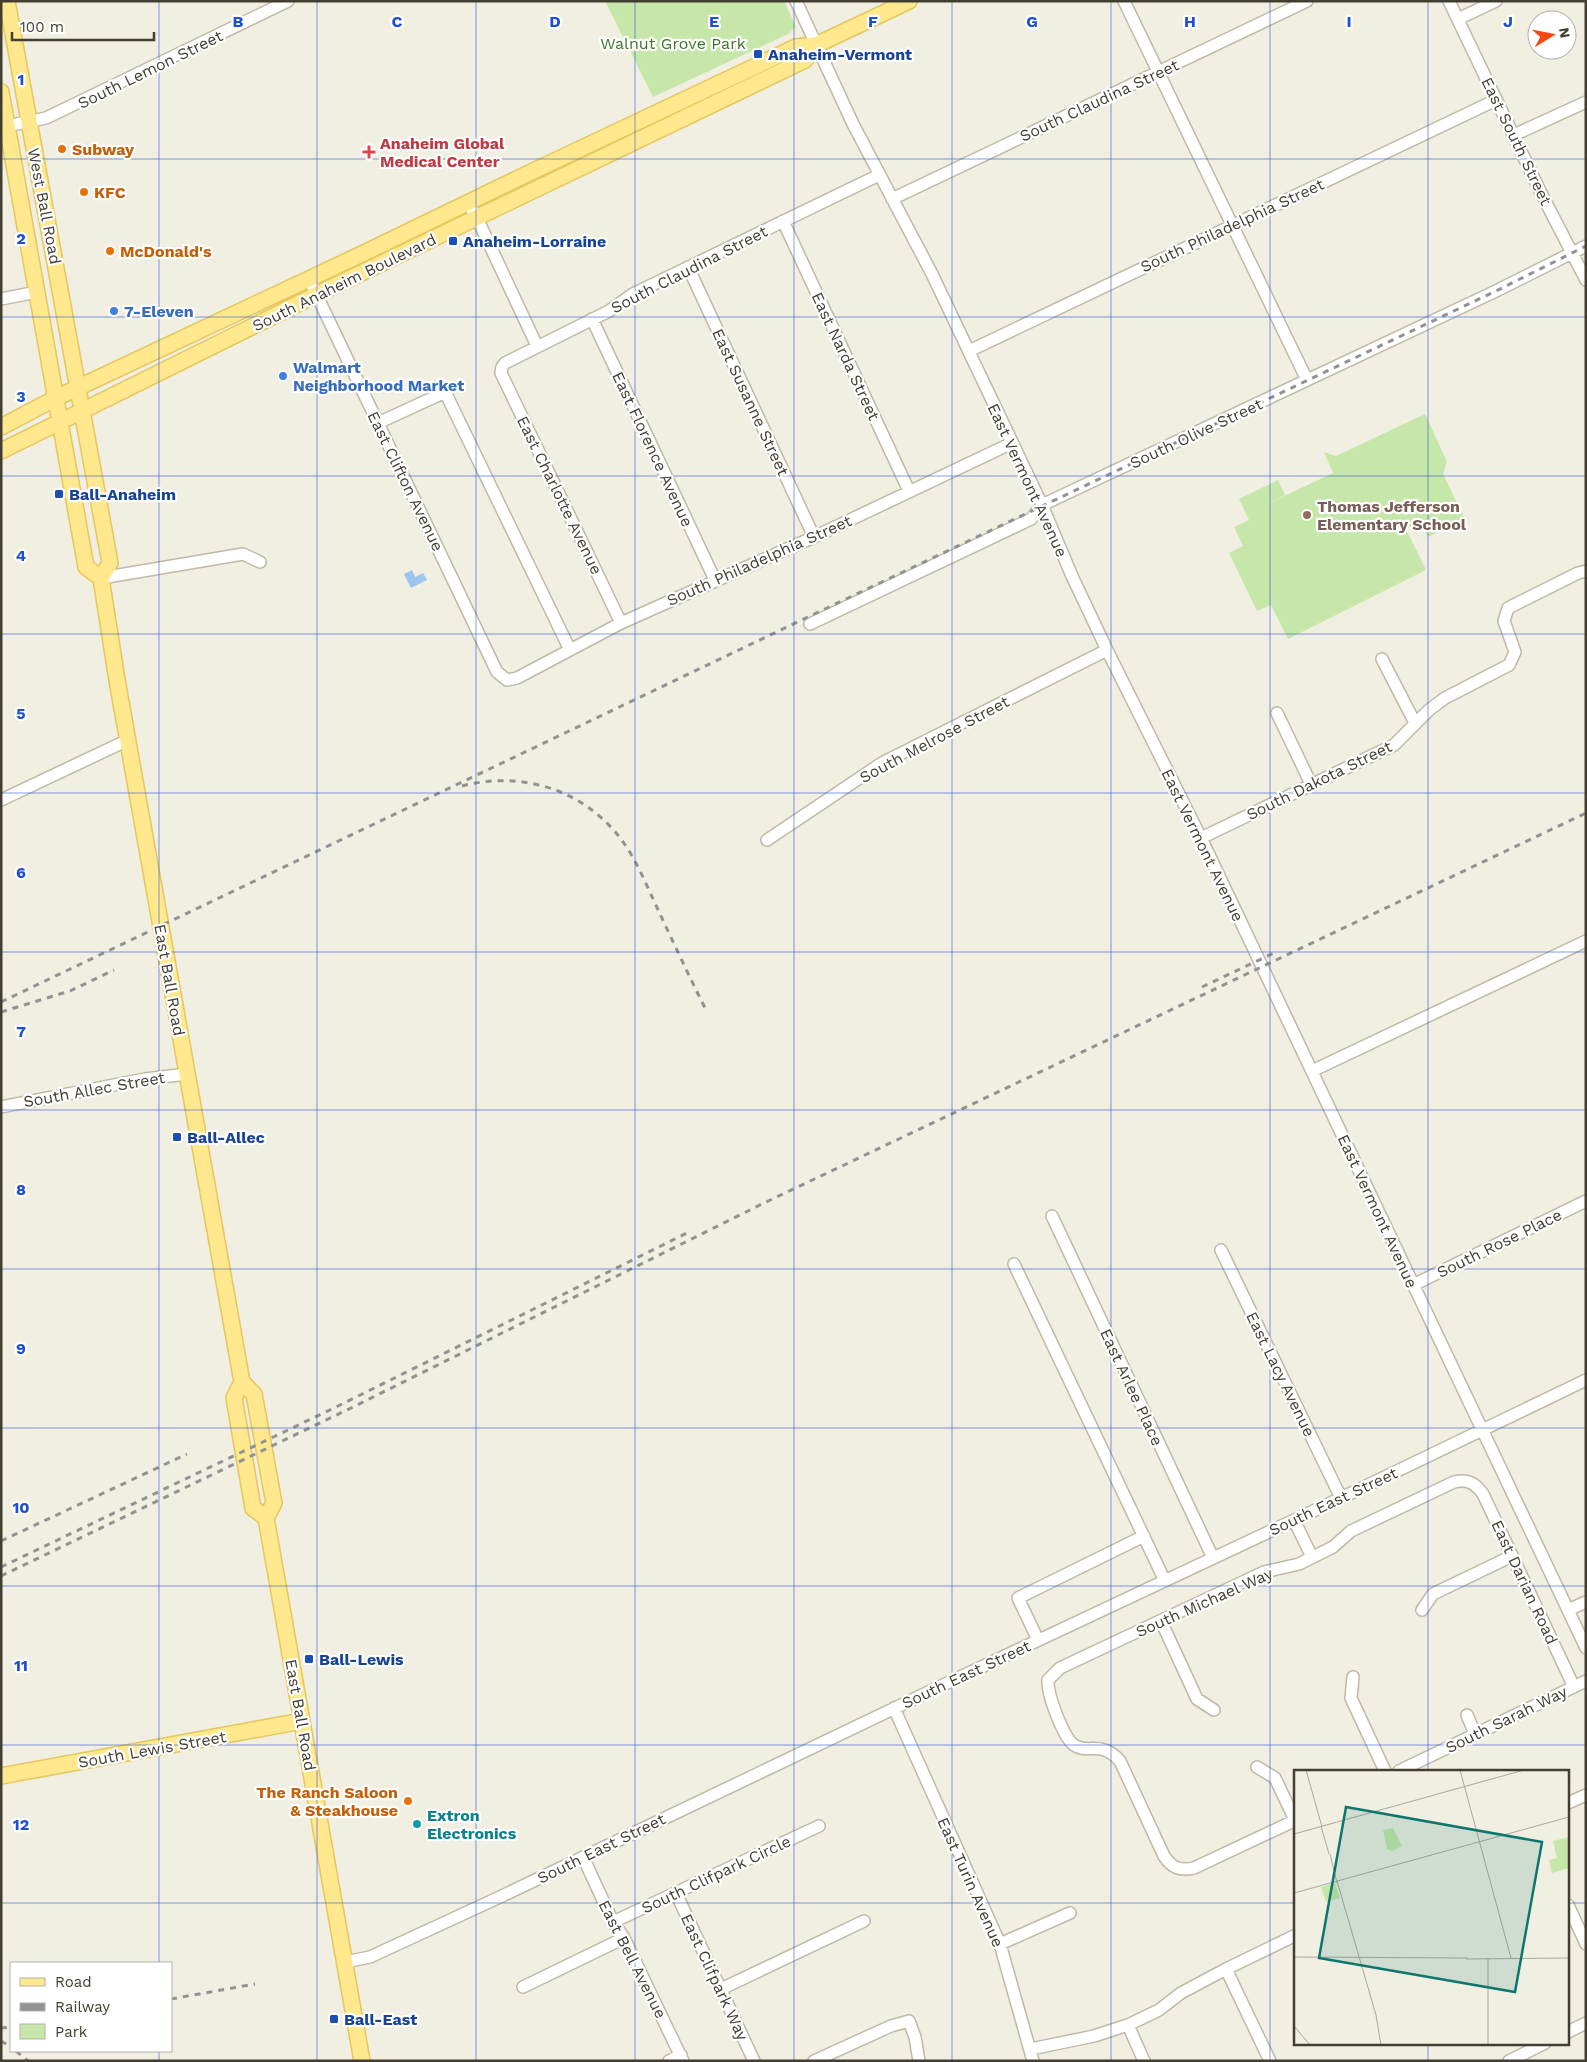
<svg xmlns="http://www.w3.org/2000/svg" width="1587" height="2062" font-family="'Work Sans',sans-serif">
<rect width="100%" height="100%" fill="#f1eee2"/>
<!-- green -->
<path fill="#c6e7a9" d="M605,1H784L796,27L788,34L653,97Z
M1425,414L1447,462L1443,474L1465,519L1428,537L1420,522L1406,529L1426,570L1288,639L1271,605L1257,611L1229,553L1243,546L1234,527L1249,520L1239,499L1278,480L1285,495L1265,505L1333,473L1324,452L1336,456Z"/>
<!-- water -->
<path fill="#9cc6f0" d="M412,570L415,577L423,573L427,580L411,588L404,574Z"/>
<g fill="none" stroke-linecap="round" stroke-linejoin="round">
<!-- minor casing -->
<g stroke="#c0b9a7" stroke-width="14">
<path id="minor" d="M796,1L853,124L932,274L1042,505L1072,576L1107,650L1201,838L1586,1648
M1124,1L1307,380
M1449,1L1541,193L1586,280
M1458,19L1496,1
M7,126L46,118L288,1
M1514,135L1586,102
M892,199L1307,1
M468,203L477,218L537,346
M783,221L909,491
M688,267L814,537
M309,279L497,672L507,680L517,678L621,623L814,537L1012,443
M1,299L37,292
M592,319L715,580
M969,351L1496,100
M378,423L441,394L447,396L570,650
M101,578L243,554L260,562
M621,623L501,373L502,367L505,363L609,311L633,294L879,175
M810,624L1031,519L1042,505L1496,291L1586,246
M1382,659L1415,723
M1277,713L1311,784
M1,800L128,740
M1201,838L1394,745L1429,710L1445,698L1509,665L1515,652L1504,621L1508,608L1578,573L1586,571
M767,840L882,763L1107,650
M1312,1071L1586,941
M1,1107L145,1079L187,1074
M1052,1216L1213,1558
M1221,1250L1341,1498
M1014,1264L1165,1581
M1413,1285L1586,1201
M1294,1520L1312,1557
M1422,1610L1433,1594L1512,1556
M1568,1610L1586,1602
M1161,1621L1197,1699L1214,1710
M1038,1640L1018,1598L1144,1536
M1353,1677L1351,1698L1385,1771
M894,1708L1000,1944L1033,2061
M1467,1715L1475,1734
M1257,1767L1275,1778L1295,1820
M1399,1771L1586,1681
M1568,1803L1586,1795
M1296,1820L1194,1868C1180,1871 1172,1868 1164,1856L1120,1761C1100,1739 1088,1755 1074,1745C1063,1737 1047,1694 1048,1680L1060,1668L1264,1572L1299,1564L1333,1547L1351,1531L1454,1482C1468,1479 1475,1483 1483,1494L1574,1687
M583,1857L613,1922L624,1938L683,2061
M676,1893L754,2061
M1568,1905L1586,1944
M613,1922L819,1826
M1000,1944L1070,1913
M345,1962L370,1957L502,1896L941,1686L1341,1498L1586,1380
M1226,1969L1270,2061
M523,1987L624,1938
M721,1989L864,1921
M1128,2025L1144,2061
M1568,2032L1586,2023
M1031,2049L1094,2036L1128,2025L1159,2010L1181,1993L1226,1969L1296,1935
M669,2061L681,2055
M814,2061L891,2026L909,2021L915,2037L919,2061
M1509,2061L1545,2043"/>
</g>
<!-- major casing -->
<g stroke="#e4c75d" stroke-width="18">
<path id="major" d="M7,1L110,563L101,578L117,680L242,1382L254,1394L274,1503L266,1518L362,2061
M1,92L86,567L101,578
M1,427L56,398L362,254L527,174L796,47L816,45L909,1
M1,451L328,289L805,60L816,45
M242,1382L234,1398L253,1508L266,1518
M1,1776L302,1721"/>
</g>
<!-- minor -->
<use href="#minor" stroke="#fff" stroke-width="11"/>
<!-- major -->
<use href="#major" stroke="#ffe88d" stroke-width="15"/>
<!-- rail -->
<path stroke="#929292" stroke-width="3" stroke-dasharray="6 6" stroke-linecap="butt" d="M462,786C519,771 579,788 617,834C636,857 647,887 660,914C675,946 690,978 706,1010
M1202,987L1276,952
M1,1002L808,617L1496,291L1586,246
M1,1012L70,991L114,970
M1,1541L187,1454
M1,1567L334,1408L687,1233
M1,1576L349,1409L766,1202L1586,813
M171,1999L255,1984
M1,2028L11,2027
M1,2041L11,2047
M16,2051L28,2061"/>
</g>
<!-- grid -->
<path fill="none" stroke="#1d4ed8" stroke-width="1" stroke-opacity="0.55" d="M159,1V1963M317,1V2061M476,1V2061M635,1V2061M794,1V2061M952,1V2061M1111,1V2061M1270,1V2061M1428,1V1771M1,159H1586M1,317H1586M1,476H1586M1,634H1586M1,793H1586M1,952H1586M1,1110H1586M1,1269H1586M1,1428H1586M1,1586H1586M1,1745H1586M1,1903H1296M1568,1903H1586M1428,2043V2061M159,2051V2061"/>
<!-- markers -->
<g fill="#1a4fb4" stroke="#fff" stroke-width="2">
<rect x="753" y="49" width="10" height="10" rx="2.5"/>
<rect x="448" y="236" width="10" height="10" rx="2.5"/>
<rect x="54" y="489" width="10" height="10" rx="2.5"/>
<rect x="172" y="1132" width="10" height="10" rx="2.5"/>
<rect x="304" y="1654" width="10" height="10" rx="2.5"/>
<rect x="329" y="2014" width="10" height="10" rx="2.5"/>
</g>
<g fill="#e8710a" stroke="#fff" stroke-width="2">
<circle cx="62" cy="149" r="5"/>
<circle cx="84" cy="192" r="5"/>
<circle cx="110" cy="251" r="5"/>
<circle cx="408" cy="1801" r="5"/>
</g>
<path fill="#e0444e" stroke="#fff" stroke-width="2" d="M366.5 144.5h5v5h5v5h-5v5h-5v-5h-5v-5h5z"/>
<g fill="#3f7fe0" stroke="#fff" stroke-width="2">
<circle cx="114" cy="311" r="5"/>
<circle cx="283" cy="376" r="5"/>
</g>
<circle fill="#8d6e63" stroke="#fff" stroke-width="2" cx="1307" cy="515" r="5"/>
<circle fill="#0f9aa8" stroke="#fff" stroke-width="2" cx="417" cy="1824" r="5"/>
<g text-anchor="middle" stroke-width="4.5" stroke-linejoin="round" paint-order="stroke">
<!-- park labels -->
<g font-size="16" fill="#3d7426" stroke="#fff">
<text x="673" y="49">Walnut Grove Park</text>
</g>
<!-- transit labels -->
<g font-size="16" font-weight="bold" fill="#164399" stroke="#fff" text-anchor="start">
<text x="768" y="60">Anaheim-Vermont</text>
<text x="463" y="247">Anaheim-Lorraine</text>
<text x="69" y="500">Ball-Anaheim</text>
<text x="187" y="1143">Ball-Allec</text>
<text x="319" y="1665">Ball-Lewis</text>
<text x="344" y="2025">Ball-East</text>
</g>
<!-- street labels -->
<g font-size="16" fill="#433e32" stroke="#fff">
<text transform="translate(150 69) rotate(-26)" y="6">South Lemon Street</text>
<text transform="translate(1099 100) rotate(-25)" y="6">South Claudina Street</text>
<text transform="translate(1517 141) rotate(64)" y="6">East South Street</text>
<text transform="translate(45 206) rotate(79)" y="6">West Ball Road</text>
<text transform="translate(1232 225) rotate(-25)" y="6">South Philadelphia Street</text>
<text transform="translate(689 269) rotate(-27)" y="6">South Claudina Street</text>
<text transform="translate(344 282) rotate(-26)" y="6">South Anaheim Boulevard</text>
<text transform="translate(846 356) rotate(65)" y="6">East Narda Street</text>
<text transform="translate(751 402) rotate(65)" y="6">East Susanne Street</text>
<text transform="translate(1196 433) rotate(-25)" y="6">South Olive Street</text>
<text transform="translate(653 449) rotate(65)" y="6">East Florence Avenue</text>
<text transform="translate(1028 480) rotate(65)" y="6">East Vermont Avenue</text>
<text transform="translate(406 481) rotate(64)" y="6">East Clifton Avenue</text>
<text transform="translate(560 495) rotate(64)" y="6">East Charlotte Avenue</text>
<text transform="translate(759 560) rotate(-24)" y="6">South Philadelphia Street</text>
<text transform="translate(934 739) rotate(-28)" y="6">South Melrose Street</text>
<text transform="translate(1319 780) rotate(-26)" y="6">South Dakota Street</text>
<text transform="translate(1203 845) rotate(64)" y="6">East Vermont Avenue</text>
<text transform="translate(170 980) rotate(80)" y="6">East Ball Road</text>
<text transform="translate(94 1089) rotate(-10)" y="6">South Allec Street</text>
<text transform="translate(1378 1211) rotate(65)" y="6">East Vermont Avenue</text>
<text transform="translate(1499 1243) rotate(-26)" y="6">South Rose Place</text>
<text transform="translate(1281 1374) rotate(64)" y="6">East Lacy Avenue</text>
<text transform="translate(1132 1387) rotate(65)" y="6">East Arlee Place</text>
<text transform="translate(1333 1501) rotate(-25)" y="6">South East Street</text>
<text transform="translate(1525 1582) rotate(65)" y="6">East Darian Road</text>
<text transform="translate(1204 1602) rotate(-24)" y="6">South Michael Way</text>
<text transform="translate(966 1674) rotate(-25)" y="6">South East Street</text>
<text transform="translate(301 1715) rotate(80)" y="6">East Ball Road</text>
<text transform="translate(1506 1719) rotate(-26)" y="6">South Sarah Way</text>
<text transform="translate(152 1749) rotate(-10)" y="6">South Lewis Street</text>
<text transform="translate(601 1848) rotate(-26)" y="6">South East Street</text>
<text transform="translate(716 1874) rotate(-25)" y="6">South Clifpark Circle</text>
<text transform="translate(971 1882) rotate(66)" y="6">East Turin Avenue</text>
<text transform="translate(633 1959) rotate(63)" y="6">East Bell Avenue</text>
<text transform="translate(715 1977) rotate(65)" y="6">East Clifpark Way</text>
</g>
<!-- health labels -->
<g font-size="16" font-weight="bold" fill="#be3a42" stroke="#fff" text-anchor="start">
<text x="380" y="149">Anaheim Global<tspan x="380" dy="18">Medical Center</tspan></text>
</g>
<!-- food labels -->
<g font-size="16" font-weight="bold" fill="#c56008" stroke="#fff" text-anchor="start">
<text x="72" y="155">Subway</text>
<text x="94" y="198">KFC</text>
<text x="120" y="257">McDonald's</text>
<text x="398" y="1798" text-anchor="end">The Ranch Saloon<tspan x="398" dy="18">&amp; Steakhouse</tspan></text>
</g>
<!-- shop labels -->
<g font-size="16" font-weight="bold" fill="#366cbe" stroke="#fff" text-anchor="start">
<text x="124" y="317">7-Eleven</text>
<text x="293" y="373">Walmart<tspan x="293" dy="18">Neighborhood Market</tspan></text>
</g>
<!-- education labels -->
<g font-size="16" font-weight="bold" fill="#785e54" stroke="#fff" text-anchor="start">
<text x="1317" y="512">Thomas Jefferson<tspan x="1317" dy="18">Elementary School</tspan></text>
</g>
<!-- culture labels -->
<g font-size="16" font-weight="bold" fill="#0d838f" stroke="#fff" text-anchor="start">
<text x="427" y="1821">Extron<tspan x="427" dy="18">Electronics</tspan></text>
</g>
</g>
<!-- overview -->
<g transform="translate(1294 1770)">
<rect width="275" height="275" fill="#f1eee2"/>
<path d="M99,58L108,76L98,81L93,79L89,60ZM275,67V98L258,103L255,90L263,88L259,71ZM41,113L46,128L32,132L27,117Z" fill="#c6e7a9"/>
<path fill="none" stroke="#aba89c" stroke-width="1" d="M12,0L28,57M166,0L217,188M133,27L230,0M27,56L35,84M0,64L133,27M36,84L43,113M43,111L82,245L87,275M0,123L275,47M0,187L174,188M194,188V275M172,189L275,188M0,256L16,275"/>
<path fill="#0f766e" fill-opacity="0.15" stroke="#0f766e" stroke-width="2.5" d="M52,37L248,72L221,222L25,188Z"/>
<rect width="275" height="275" fill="none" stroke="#433e32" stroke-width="2.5"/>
</g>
<g font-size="16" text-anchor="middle" font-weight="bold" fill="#1d4ed8" stroke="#fff" stroke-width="4.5" stroke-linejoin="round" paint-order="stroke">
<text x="238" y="27">B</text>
<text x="397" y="27">C</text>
<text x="555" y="27">D</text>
<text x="714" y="27">E</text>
<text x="873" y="27">F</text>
<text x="1032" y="27">G</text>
<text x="1190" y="27">H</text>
<text x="1349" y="27">I</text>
<text x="1508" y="27">J</text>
<text x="21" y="85">1</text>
<text x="21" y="244">2</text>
<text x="21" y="402">3</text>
<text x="21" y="561">4</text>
<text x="21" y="719">5</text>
<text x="21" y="878">6</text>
<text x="21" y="1037">7</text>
<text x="21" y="1195">8</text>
<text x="21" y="1354">9</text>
<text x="21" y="1513">10</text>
<text x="21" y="1671">11</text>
<text x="21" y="1830">12</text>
</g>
<!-- border -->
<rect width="1587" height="2062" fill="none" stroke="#433e32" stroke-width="5"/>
<!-- legend -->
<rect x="10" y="1962" width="162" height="90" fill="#ffffff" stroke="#b4b2ad"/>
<rect x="20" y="1978" width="25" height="8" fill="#ffe88d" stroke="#b4b2ad"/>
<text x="55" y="1987" font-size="15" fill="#433e32">Road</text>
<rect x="20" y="2003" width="25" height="8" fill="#929292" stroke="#b4b2ad"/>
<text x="55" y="2012" font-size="15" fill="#433e32">Railway</text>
<rect x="20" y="2024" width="25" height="15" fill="#c6e7a9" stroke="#b4b2ad"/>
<text x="55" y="2037" font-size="15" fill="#433e32">Park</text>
<!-- north arrow -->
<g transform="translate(1552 35) rotate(80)"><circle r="24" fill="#ffffff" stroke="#b4b2ad"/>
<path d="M0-4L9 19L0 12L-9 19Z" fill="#fd460d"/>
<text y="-8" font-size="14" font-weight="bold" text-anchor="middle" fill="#433e32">N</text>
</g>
<!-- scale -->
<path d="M12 32v8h142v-8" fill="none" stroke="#433e32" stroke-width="2.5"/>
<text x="20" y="32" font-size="15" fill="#433e32" stroke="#ffffff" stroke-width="4" paint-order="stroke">100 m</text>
</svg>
